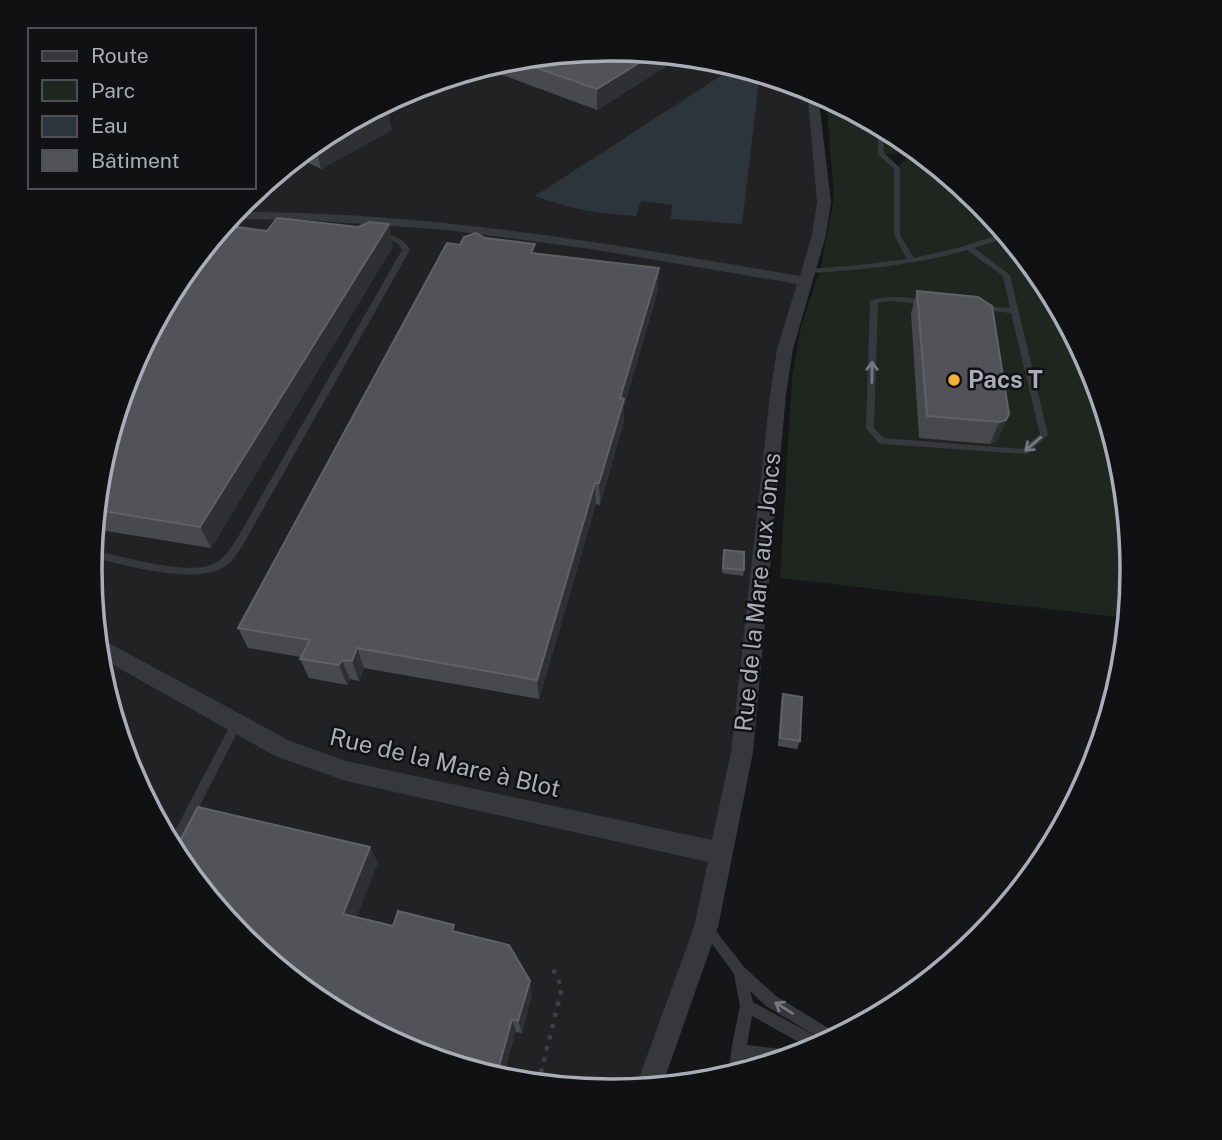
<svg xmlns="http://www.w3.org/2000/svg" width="1222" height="1140" font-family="'Public Sans',sans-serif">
<rect width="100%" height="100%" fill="#161618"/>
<!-- built -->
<path fill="#222225" d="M611,49L713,59L812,89L824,202L785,349L732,803L647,1087L611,1091L509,1081L411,1051L178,859L130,769L100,671L90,570L100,468L178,280L243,201L322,137L412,89L510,59Z"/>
<!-- green -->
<path fill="#1e261f" d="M826,97L896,135L897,154H883L897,168L910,155L925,157L980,202L1044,281L1092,371L1122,469L1132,570L1127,618L780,578L792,376L801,327L820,270L834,198Z"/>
<!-- water -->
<path fill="#2c353c" d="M736,66L759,81L742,224L671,219L672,205L641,201L636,216C601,214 569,209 535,196Z"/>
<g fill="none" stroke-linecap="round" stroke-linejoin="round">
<!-- path -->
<path stroke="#3d3f44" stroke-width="4.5" stroke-dasharray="4.5 7" stroke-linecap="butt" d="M538,1084L562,988L551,965"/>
<!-- lane -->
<path fill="#37383d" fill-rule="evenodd" d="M878,125L883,128L884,153L900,168V235L914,258L957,248L1005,233L1008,237L974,248L1010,275L1048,435L1027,454L882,444L879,443L866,429L870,301C887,294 908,298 926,300L930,302L926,304L890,301L878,303L874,428L884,438L1022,449L1040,434L1011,313L983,310L979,308L983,306L1010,308L1003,276L967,250C916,265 862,270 809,273L805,271L809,269L859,265L907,259L894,235V169L878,154Z
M381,234C394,235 403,238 410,250L244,543C239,550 235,559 227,565C198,587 125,565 91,557L92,550C122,556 183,575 211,565C224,560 231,548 238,537L402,250C397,240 389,239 379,237V235Z
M236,720L240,722L241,725L176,852L174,853L169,842L232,722Z
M708,924L712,926L745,968L776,996L838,1034L839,1036L827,1043L825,1042L826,1043L813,1050L752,1016L747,1045L791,1050L796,1052L797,1055L775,1062L744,1058L742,1072L729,1076L731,1051L740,1006L734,974L702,930L704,926ZM750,991L766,1006L821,1039L753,1002Z"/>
<!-- street -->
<path fill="#37383d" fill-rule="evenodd" d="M807,88L818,93L831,202L826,235L793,349L786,395L753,752L718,927L662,1086L635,1089L694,927L708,862L346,781L275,756L99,657L97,639L105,641L290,741L346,761L712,840L731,752L770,395L777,349L797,284L591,249L448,230L304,220L228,219L234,212C426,211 612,244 800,276L812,235L817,202Z"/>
</g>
<!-- wall -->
<path fill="#47494d" d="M611,49L674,55V61L597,110L484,68L462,80L452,76L510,59Z
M392,130L321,169L302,160L277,173L322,137Z
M951,178L980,202L989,214L947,191Z
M485,238L658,290L624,406V421L600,505L596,504L539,699L364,668L359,681L350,679L347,685L309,678L300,659L301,657L248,648L238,628L460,245Z
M393,246L211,548L94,529L100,468Z
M917,291L1009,414L997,441L990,444L919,438L911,313Z
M724,550L744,570L743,576L722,573Z
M783,694L800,741L797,749L778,746L781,703Z
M378,863L356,917L393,926L457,932L532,994L522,1033L321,1003Z"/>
<!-- shaded-wall -->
<path fill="#2f3033" d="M655,53L674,55V61L597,110V89Z
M484,67V68L462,80V74Z
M388,109L392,130L321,169L316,148Z
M300,154L302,160L277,173Z
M389,224L393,246L211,548L200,527Z
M659,268L658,290L624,406V421L600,505L599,483L620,398Z
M1009,414L997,441L990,444L999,422Z
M595,483L596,504L539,699L537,680Z
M357,648L364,668L359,681L352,661Z
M342,660L350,679L347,685L339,665Z
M370,847L378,863L352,929L343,914Z
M530,981L532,994L522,1033L518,1021Z
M512,1019L516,1031L503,1079L496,1077Z"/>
<!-- building -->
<path fill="#525359" stroke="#5f6168" stroke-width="2" d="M611,49L655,53L597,89L511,59Z
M379,106L388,109L316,148L311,146L322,137Z
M277,218L358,227L370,222L389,224L200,527L96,510L100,468L130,370L178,280L223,225L267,231Z
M476,233L485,238L535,244L531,253L659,268L620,398L624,399L599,483H595L537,680L357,648L352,661L342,660L339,665L300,659L310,640L238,628L447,243L460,245L464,237Z
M917,291L978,297L992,306L1009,414L1006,420L999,422L927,416Z
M724,550L744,552V570L723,568Z
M783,694L802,697L800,741L780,738Z
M198,807L370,847L343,914L393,926L398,911L454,925L452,931L509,945L530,981L518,1021L512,1019L496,1077L411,1051L321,1003L242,938L178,859L174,852Z"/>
<!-- one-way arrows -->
<defs><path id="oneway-shaft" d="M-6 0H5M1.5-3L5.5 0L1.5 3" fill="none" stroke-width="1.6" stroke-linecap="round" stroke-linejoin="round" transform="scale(1.75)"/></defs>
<g stroke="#757881">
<use href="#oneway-shaft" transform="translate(872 372) rotate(-89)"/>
<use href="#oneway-shaft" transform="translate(1033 444) rotate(139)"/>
<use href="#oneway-shaft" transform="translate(784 1008) rotate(-148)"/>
</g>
<!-- markers -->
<circle fill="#f2b134" stroke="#111113" stroke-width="2.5" cx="954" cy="380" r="7"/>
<g text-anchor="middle" stroke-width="5" stroke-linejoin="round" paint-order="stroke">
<!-- poi labels -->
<g font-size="24" font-weight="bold" fill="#a8adb8" stroke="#111113" text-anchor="start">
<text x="968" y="388">Pacs T</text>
</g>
<!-- street labels -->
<g font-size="24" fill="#a8adb8" stroke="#111113">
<text transform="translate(758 592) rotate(-84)" y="8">Rue de la Mare aux Joncs</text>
<text transform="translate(445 763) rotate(13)" y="8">Rue de la Mare à Blot</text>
</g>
</g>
<!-- crop -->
<path d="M0 0H1222V1140H0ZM102 570a509 509 0 1 1 1018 0a509 509 0 1 1-1018 0Z" fill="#111113" fill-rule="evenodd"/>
<path fill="none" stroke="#a8adb8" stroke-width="3.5" d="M102 570a509 509 0 1 1 1018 0a509 509 0 1 1-1018 0Z"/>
<!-- legend -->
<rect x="28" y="28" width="228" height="161" fill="#111113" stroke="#4d4f55" stroke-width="2"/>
<rect x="42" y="51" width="35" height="10" fill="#37383d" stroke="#4d4f55" stroke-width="2"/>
<text x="91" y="63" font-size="21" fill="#a8adb8">Route</text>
<rect x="42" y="80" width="35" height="21" fill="#1e261f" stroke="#4d4f55" stroke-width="2"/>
<text x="91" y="98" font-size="21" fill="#a8adb8">Parc</text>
<rect x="42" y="116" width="35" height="21" fill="#2c353c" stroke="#4d4f55" stroke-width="2"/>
<text x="91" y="133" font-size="21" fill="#a8adb8">Eau</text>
<rect x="42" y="150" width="35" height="21" fill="#525359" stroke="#4d4f55" stroke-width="2"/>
<text x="91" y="168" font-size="21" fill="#a8adb8">Bâtiment</text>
</svg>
